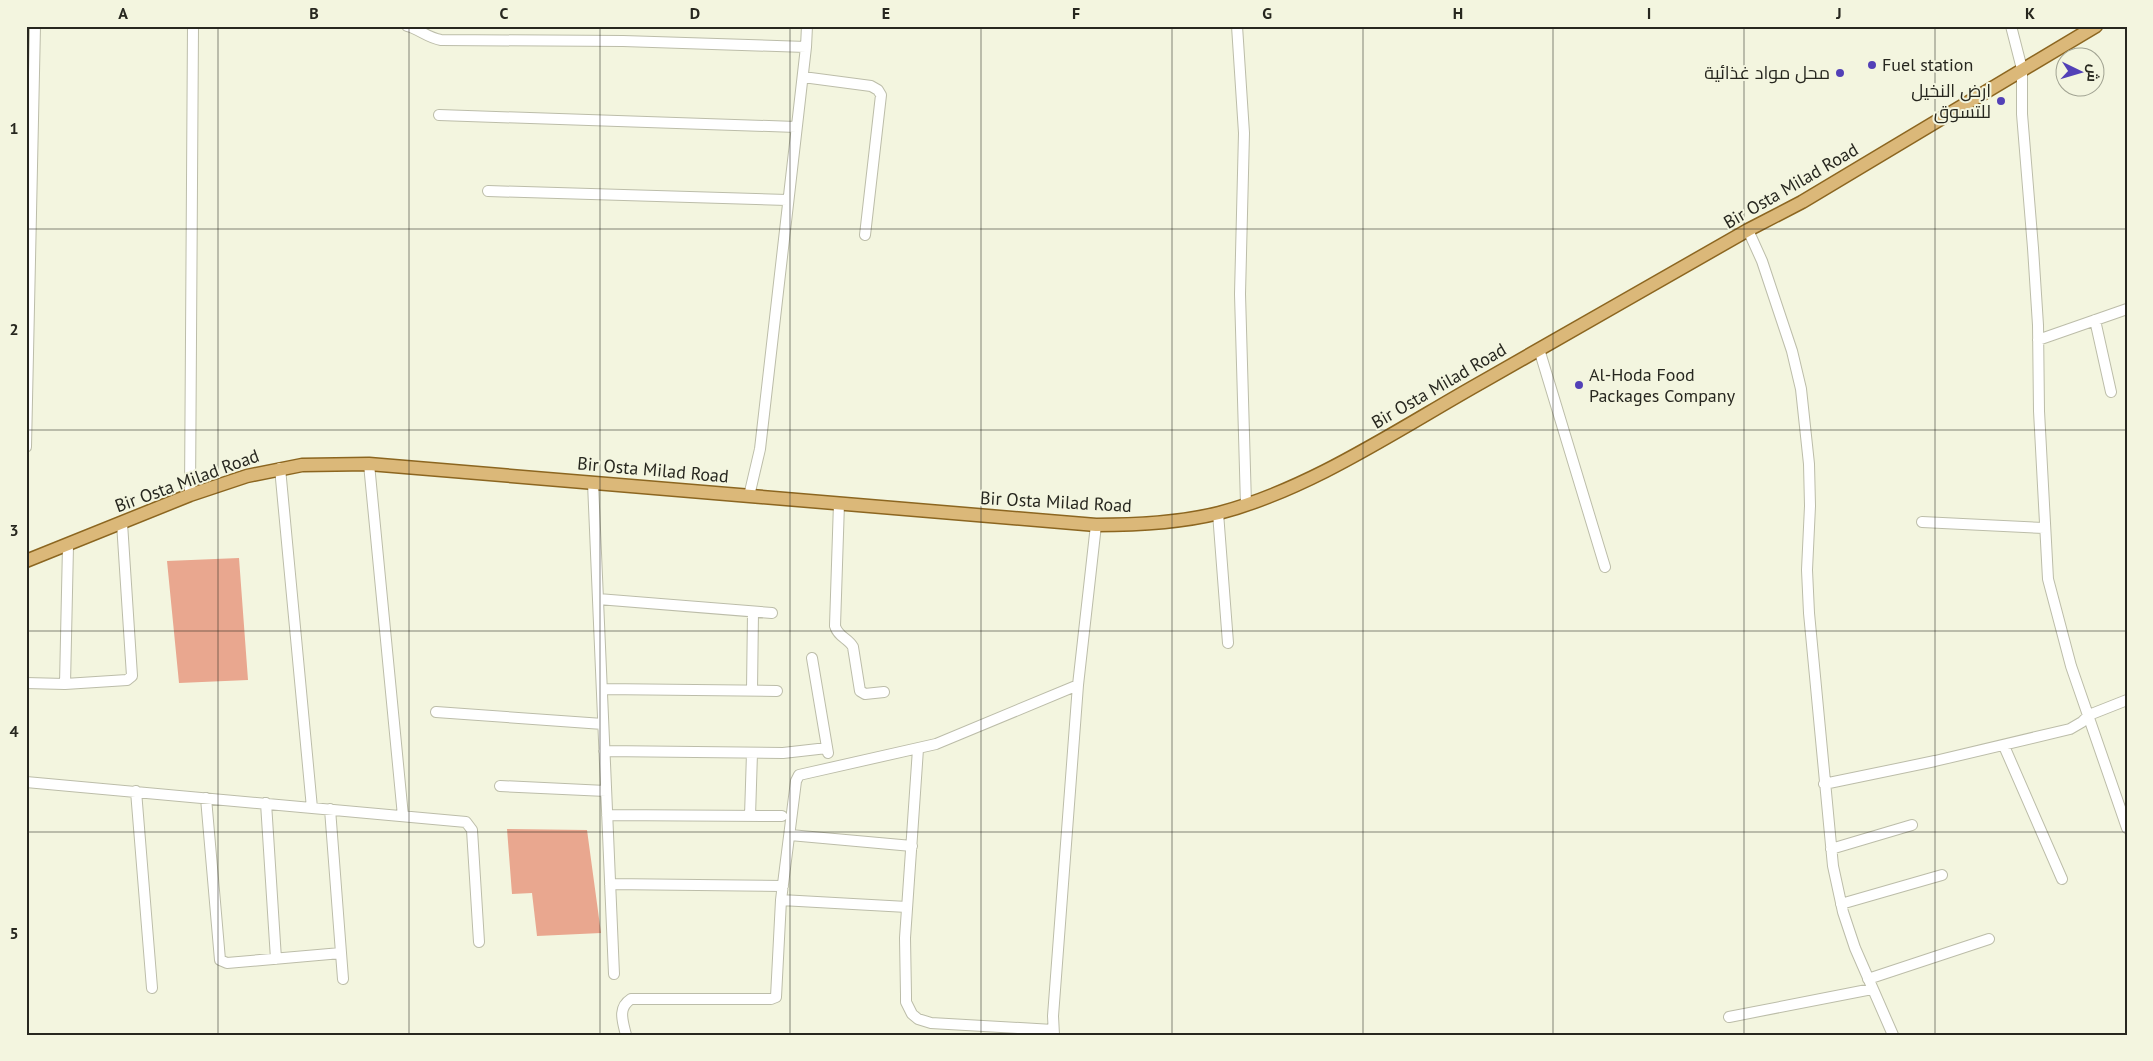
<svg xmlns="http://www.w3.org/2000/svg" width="2153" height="1061" font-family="'PT Sans',Cairo,sans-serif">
<rect width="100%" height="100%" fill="#f3f5df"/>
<!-- forest -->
<path fill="#e9a78f" d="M239,558L248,680L179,683L167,561Z
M507,829L587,830L601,933L537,936L532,893L512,894Z"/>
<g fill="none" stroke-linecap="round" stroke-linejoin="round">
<!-- minor casing -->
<g stroke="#bcbda9" stroke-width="12">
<path id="minor" d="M407,26C419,29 428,38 441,40L623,41L806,47L760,449L749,496
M1237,26L1244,133L1240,294L1246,505
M2011,26L2022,69V114L2033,248L2038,325L2039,411L2048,579L2071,666L2127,828
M806,47L807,26
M803,77L871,86L878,90L881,95L865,235
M439,115L796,127
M488,191L787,200
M1748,230L1762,261L1792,351L1801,389L1809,464L1810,506L1807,570L1809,613L1833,866L1843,912L1855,948L1893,1035
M2095,320L2111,392
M2038,340L2127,309
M1539,349L1605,567
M26,447L35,26
M369,464L403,816
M280,468L312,808
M593,483L614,974
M190,495L193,26
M839,503L835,626C838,637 848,638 853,647L860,691L865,694L884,692
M1218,513L1228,643
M1922,522L2044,528
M598,599L772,613
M812,658L828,753
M26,683L65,684L127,680L132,676L122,523
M65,684L68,546
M602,689L777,691
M752,690L753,612
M436,712L603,724
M2004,746L2062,879
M918,749L905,938L906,995V1002L912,1014L918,1019L931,1023L1053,1030
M604,751L783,753L827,748
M26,782L466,822L472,830L479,942
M1824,784L1935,761L2070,729L2082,722L2089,715L2127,700
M500,786L606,791
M136,791L152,988
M206,798L220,960L227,963L341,953
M266,803L276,959
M330,809L343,979
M607,815L782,816
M750,816L752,753
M790,835L912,846
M1831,849L1912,825
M610,884L783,886
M781,900L907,907
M1841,904L1942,875
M1868,979L1989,939
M1729,1017L1872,989
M626,1035C623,1022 617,1008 631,999H771L776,997L781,900L796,781L799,775L936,744L1078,685
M1054,1035L1053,1016L1078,685L1096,525"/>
</g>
<!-- major casing -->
<g stroke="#8c6620" stroke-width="15">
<path id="major" d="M26,561L190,495L247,476L302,465L369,464L1096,525C1137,525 1179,523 1219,513C1311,489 1400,428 1482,382C1571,331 1659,281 1748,230L1802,202L2096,26"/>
</g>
<!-- minor -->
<use href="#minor" stroke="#fff" stroke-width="10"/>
<!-- major -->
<use href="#major" stroke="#dbb879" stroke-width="12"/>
</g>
<!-- grid -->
<path fill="none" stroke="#27271f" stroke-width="1" stroke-opacity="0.55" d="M218,26V1035M409,26V1035M600,26V1035M790,26V1035M981,26V1035M1172,26V1035M1363,26V1035M1553,26V1035M1744,26V1035M1935,26V1035M26,229H2127M26,430H2127M26,631H2127M26,832H2127"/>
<!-- markers -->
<g fill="#5240b7" stroke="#f3f5df" stroke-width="2">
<circle cx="1872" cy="65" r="5"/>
<circle cx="1840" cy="73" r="5"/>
<circle cx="2001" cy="101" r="5"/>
<circle cx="1579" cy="385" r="5"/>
</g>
<g text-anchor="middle" stroke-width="4" stroke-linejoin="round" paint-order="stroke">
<!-- poi labels -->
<g font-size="18" fill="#27271f" stroke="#f3f5df" text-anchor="start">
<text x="1882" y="71">Fuel station</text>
<text x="1830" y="79" text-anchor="end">محل مواد غذائية</text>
<text x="1991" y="97" text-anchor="end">ارض النخيل<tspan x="1991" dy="21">للتسوق</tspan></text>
<text x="1589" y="381">Al-Hoda Food<tspan x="1589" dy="21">Packages Company</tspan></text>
</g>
<!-- street labels -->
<g font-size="18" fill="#27271f" stroke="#f3f5df">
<text transform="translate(1791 186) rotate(-30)" y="6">Bir Osta Milad Road</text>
<text transform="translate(1439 386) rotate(-30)" y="6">Bir Osta Milad Road</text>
<text transform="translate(653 470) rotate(5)" y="6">Bir Osta Milad Road</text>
<text transform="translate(187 481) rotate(-20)" y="6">Bir Osta Milad Road</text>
<text transform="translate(1056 502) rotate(3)" y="6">Bir Osta Milad Road</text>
</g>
</g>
<!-- border -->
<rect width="2153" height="1061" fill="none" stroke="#f3f5df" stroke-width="55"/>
<!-- north arrow -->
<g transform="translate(2080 72) rotate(95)"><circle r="24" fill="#f3f5df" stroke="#a1a392"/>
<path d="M0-4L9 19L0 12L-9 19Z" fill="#5240b7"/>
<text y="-8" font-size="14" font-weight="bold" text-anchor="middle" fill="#27271f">ش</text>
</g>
<rect x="28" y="28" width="2098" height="1006" fill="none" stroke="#27271f" stroke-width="2"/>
<g font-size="16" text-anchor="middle" font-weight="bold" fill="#27271f">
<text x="123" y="19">A</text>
<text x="314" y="19">B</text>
<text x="504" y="19">C</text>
<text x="695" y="19">D</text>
<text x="886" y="19">E</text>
<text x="1076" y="19">F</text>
<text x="1267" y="19">G</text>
<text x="1458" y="19">H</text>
<text x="1649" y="19">I</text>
<text x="1839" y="19">J</text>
<text x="2030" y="19">K</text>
<text x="14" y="134">1</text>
<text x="14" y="335">2</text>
<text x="14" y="536">3</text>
<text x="14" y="737">4</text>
<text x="14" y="939">5</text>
</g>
</svg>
